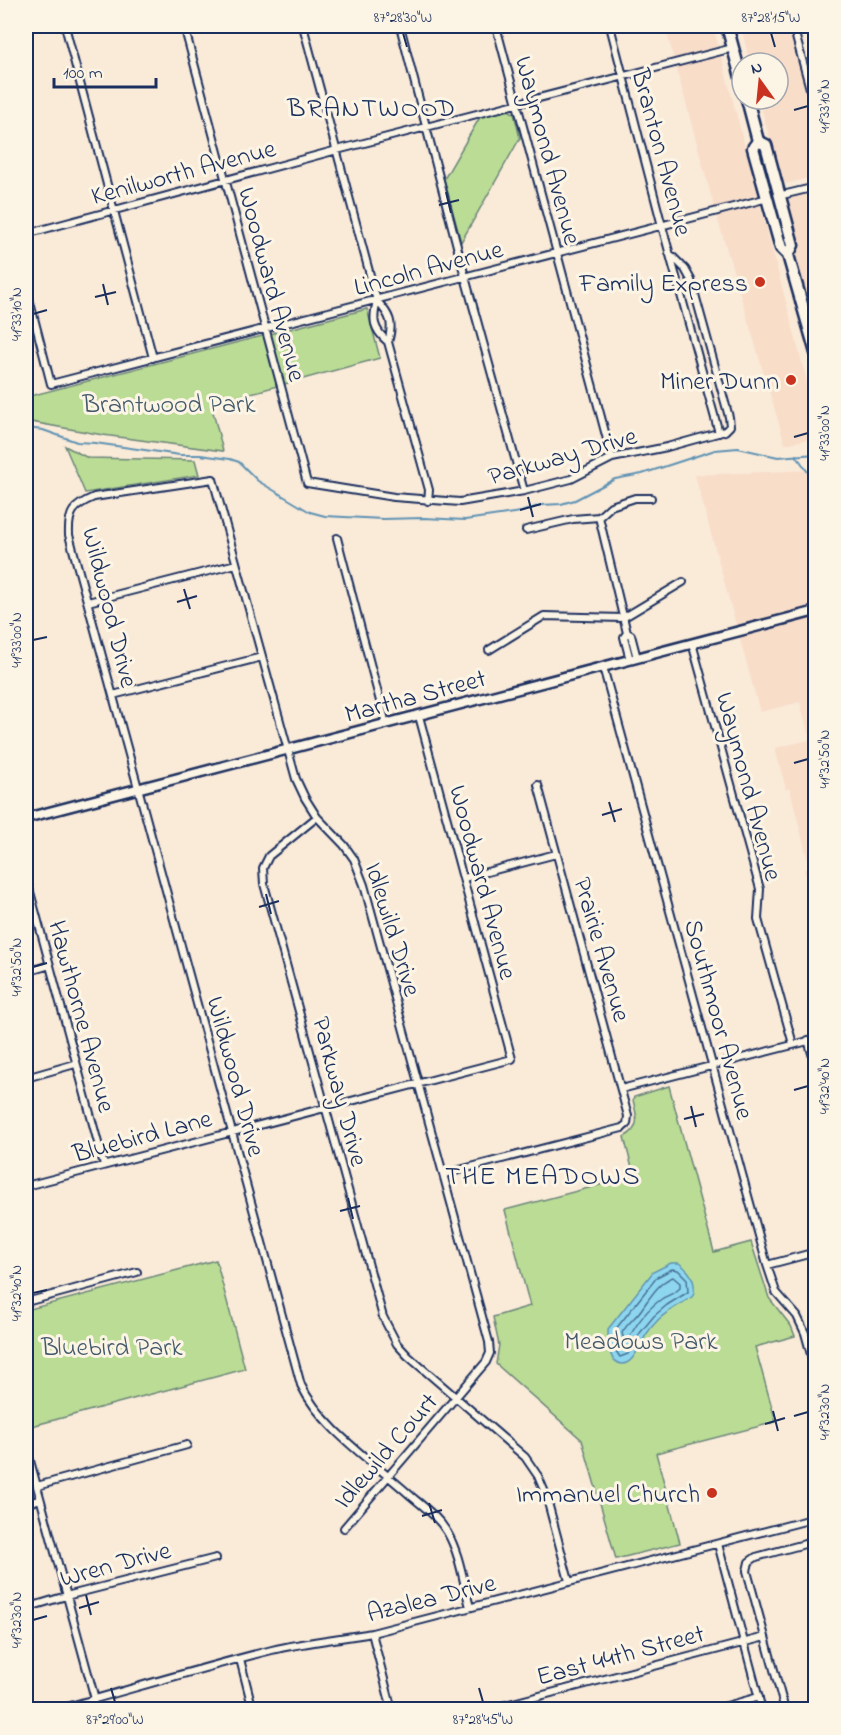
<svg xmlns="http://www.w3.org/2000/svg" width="841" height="1735" font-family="'Indie Flower',sans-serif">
<rect width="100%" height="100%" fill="#faead8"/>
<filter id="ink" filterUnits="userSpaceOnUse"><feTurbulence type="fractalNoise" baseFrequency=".0167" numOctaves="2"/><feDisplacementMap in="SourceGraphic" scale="12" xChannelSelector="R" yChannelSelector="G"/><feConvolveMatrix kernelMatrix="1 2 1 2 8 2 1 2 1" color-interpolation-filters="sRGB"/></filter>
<g filter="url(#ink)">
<!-- built -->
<path fill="#f8ddc9" d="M665,26H713L815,412V438L785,444L715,210Z
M741,26H791L815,120V176L786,184L781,180L759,99H778V63H750Z
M815,188V350L789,256L782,196Z
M815,470V911L804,869H810L790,789H786L775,748L810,740L800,702L760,712L695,475Z"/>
<!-- green -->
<path fill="#bbdc95" stroke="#6b867a" stroke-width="1.5" d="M508,110L514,113L520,138L461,242L444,179L480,117Z
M367,309L380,358L211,404L223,451L103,435L26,421V397Z
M65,446L88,458L195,460L199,475L85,493Z
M669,1086L714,1252L751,1242L769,1298L791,1326L795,1336L755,1347L776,1422L656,1453L680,1543L616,1559L582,1440L496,1364L499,1345L493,1317L530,1306L505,1210L634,1176L624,1137C641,1129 637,1116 633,1100L634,1097Z
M216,1260L245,1369L28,1427L26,1417V1310Z"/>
<!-- water -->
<path fill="#8dd6ee" stroke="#5f93b4" stroke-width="1.5" d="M671,1263H679C690,1271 697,1282 693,1296C682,1304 668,1310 658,1320C654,1324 649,1330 646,1335C640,1344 630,1375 614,1360C608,1354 608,1338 608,1329L653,1272Z"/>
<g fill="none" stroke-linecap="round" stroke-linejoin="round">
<!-- shore -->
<path stroke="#497298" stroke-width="1.5" d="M672,1269L678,1270L687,1279L688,1292L667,1305L654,1316L640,1333L628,1354L620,1357L616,1351L615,1330L657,1277Z
M673,1277L680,1283V1288C675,1293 669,1295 663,1298C648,1308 636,1324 628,1340H624L622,1333C627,1323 637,1317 643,1307C651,1296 659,1282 673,1277Z"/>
<!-- stream -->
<path stroke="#5f93b4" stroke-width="2" d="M26,428L43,430L77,442L95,443L180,455H200L230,459L239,462L258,481L310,512L325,516L383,519L424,518L465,520L521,512L541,505L561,504L575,500L615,479L642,474L715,450L738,448L778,457L816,454
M796,455L816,484"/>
<!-- street casing -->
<g stroke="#1b2f5e" stroke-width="10">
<path id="street" d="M65,26L153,358
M184,26L307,483L394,497L460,502L524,491L571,479L612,458L667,447L725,431L730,426L729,417L691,280L685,269L669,253
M303,26L377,301C390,315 394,323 388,342L429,490L428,501
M400,26L465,277L524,491
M412,26H443
M496,26L612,458
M610,26L662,226L719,433
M793,26L816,111
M778,196L816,187
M26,234L337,150L733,48
M26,287L51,384L768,198
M377,301C372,320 373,329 388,342
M599,517L627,633L631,635L637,658
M526,530L573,519L599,517L611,506L635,498H651
M337,538L386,724
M88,602L236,564
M627,633L624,637L630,660
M692,643L760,889L758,919L793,1044
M489,650L544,616L623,618L683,582
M603,667L767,1265L776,1292L797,1316L805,1333L816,1373
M113,695L262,657
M317,817L269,856L263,868L264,884L383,1317L397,1344L408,1356L525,1457L538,1476L546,1495L569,1581
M26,877L104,1165
M464,878L556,854
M26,972L50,965
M808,1040L816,1067
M26,1078L75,1064
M621,1089L816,1039
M444,1174L622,1128L627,1124L628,1116L538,785
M26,1186L512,1059L419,716
M767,1265L816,1252
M816,1277L813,1286L816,1294
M26,1302L137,1272
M26,1446L95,1699
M37,1486L187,1445
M26,1504L40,1499
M344,1528L486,1362L490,1353L489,1342L364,885L354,859L344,845L317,817L305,798L296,779L213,479L94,497C73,506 68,512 69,535L301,1385C322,1429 375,1463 411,1496C424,1507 438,1517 447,1532C460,1554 463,1582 470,1607
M718,1544L762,1710
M26,1608L66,1596L216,1558
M372,1633L392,1710
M240,1659L253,1710
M56,1710C128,1690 200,1668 272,1650C305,1642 338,1639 372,1633L816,1518
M486,1710L765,1637
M712,1710L759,1697
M785,1710L747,1571L749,1562L756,1557L816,1541"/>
</g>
<!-- secondary casing -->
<g stroke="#1b2f5e" stroke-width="13">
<path id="secondary" d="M26,818L816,611"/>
</g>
<!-- highway casing -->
<g stroke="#1b2f5e" stroke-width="15">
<path id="highway" d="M727,26L742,81
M747,99L758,141L753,148L781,248L788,255L816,353
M758,141L766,145L793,245L788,255"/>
</g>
<!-- street -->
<use href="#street" stroke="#fcf5e5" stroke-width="6"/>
<!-- secondary -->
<use href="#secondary" stroke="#fcf5e5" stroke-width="8"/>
<!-- highway -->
<use href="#highway" stroke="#fcf5e5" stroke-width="10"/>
</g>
</g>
<!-- ticks -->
<path fill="none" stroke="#1b2f5e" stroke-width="2" d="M403,33L407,47M771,33L775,47M794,110L808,106M446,192L451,213M439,205L459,200M103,284L108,305M95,297L116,292M33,314L47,310M794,437L808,433M528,497L533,517M520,510L541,504M184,589L190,609M177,602L197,596M33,640L47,637M794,763L808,759M609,802L615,822M602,815L622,809M266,894L271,914M259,907L279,901M33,967L47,963M794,1090L808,1086M691,1106L696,1127M684,1119L704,1114M348,1198L353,1219M340,1211L360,1206M33,1293L47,1290M773,1411L778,1431M794,1416L808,1412M765,1424L785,1418M429,1503L435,1523M422,1516L442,1510M86,1595L91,1615M79,1608L99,1602M33,1620L47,1616M111,1688L115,1702M479,1688L483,1702"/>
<!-- markers -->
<g fill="#c8321e" stroke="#fcf5e5" stroke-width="2">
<circle cx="760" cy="282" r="6"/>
<circle cx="791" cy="380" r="6"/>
<circle cx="712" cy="1493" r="6"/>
</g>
<g text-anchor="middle" stroke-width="6" stroke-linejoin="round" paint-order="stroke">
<!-- street labels -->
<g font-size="26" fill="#1b2f5e" stroke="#fcf5e5">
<text transform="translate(549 150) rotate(75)" y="9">Waymond Avenue</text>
<text transform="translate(663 152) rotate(75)" y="9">Branton Avenue</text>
<text transform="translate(183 171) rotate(-15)" y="9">Kenilworth Avenue</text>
<text transform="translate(428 267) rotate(-15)" y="9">Lincoln Avenue</text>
<text transform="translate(273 284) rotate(75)" y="9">Woodward Avenue</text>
<text transform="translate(562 455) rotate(-16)" y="9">Parkway Drive</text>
<text transform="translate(111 607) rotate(76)" y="9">Wildwood Drive</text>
<text transform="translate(415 695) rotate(-15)" y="9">Martha Street</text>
<text transform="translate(750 786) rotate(75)" y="9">Waymond Avenue</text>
<text transform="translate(484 882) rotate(75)" y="9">Woodward Avenue</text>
<text transform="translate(394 929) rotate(73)" y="9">Idlewild Drive</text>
<text transform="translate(603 949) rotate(74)" y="9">Prairie Avenue</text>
<text transform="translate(83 1016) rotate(75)" y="9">Hawthorne Avenue</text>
<text transform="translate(720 1019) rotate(75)" y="9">Southmoor Avenue</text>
<text transform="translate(237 1076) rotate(75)" y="9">Wildwood Drive</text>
<text transform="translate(341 1091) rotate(75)" y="9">Parkway Drive</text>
<text transform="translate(142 1135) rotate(-15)" y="9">Bluebird Lane</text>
<text transform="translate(385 1450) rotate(-49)" y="9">Idlewild Court</text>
<text transform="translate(115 1563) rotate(-15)" y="9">Wren Drive</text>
<text transform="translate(431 1597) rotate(-14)" y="9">Azalea Drive</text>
<text transform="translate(620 1654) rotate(-15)" y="9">East 44th Street</text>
</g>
<!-- poi labels -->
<g font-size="26" fill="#1b2f5e" stroke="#fcf5e5" text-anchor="end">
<text x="748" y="291">Family Express</text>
<text x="779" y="389">Miner Dunn</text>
<text x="700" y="1502">Immanuel Church</text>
</g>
<!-- park labels -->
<g font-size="26" fill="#435a6c" stroke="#fcf5e5">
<text x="169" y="412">Brantwood Park</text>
<text x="641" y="1349">Meadows Park</text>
<text x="112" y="1355">Bluebird Park</text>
</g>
<!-- neighbourhood labels -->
<g font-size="27" letter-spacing="1.5" fill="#1b2f5e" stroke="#fcf5e5">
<text x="372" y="116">BRANTWOOD</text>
<text x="543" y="1184">THE MEADOWS</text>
</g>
</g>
<!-- margin -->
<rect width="841" height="1735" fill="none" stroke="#fcf5e5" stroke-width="66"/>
<!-- north arrow -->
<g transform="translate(760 81) rotate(345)"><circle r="28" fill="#fcf5e5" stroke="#a2a6af" stroke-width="1.5"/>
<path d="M0-4.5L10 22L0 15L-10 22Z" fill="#c8321e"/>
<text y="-9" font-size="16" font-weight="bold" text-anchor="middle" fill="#1b2f5e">N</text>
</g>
<!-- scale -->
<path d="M54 78v9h102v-9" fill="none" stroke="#1b2f5e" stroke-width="3"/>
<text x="63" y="78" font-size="18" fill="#1b2f5e" stroke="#fcf5e5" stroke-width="4.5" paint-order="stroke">100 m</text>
<rect x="33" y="33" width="775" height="1669" fill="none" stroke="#1b2f5e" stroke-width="2"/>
<g font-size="15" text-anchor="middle" fill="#1b2f5e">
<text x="403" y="22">87°28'30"W</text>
<text x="771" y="22">87°28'15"W</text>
<text transform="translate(824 106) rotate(-90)" y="5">41°33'10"N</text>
<text transform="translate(16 314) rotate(-90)" y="5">41°33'10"N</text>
<text transform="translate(824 433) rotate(-90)" y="5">41°33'00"N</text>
<text transform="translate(16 640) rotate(-90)" y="5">41°33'00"N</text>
<text transform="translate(824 759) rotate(-90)" y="5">41°32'50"N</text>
<text transform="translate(16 967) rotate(-90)" y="5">41°32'50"N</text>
<text transform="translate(824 1086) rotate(-90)" y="5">41°32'40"N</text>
<text transform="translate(16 1293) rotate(-90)" y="5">41°32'40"N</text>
<text transform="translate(824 1412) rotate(-90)" y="5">41°32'30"N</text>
<text transform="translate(16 1620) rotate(-90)" y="5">41°32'30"N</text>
<text x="115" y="1724">87°29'00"W</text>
<text x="483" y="1724">87°28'45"W</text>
</g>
</svg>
